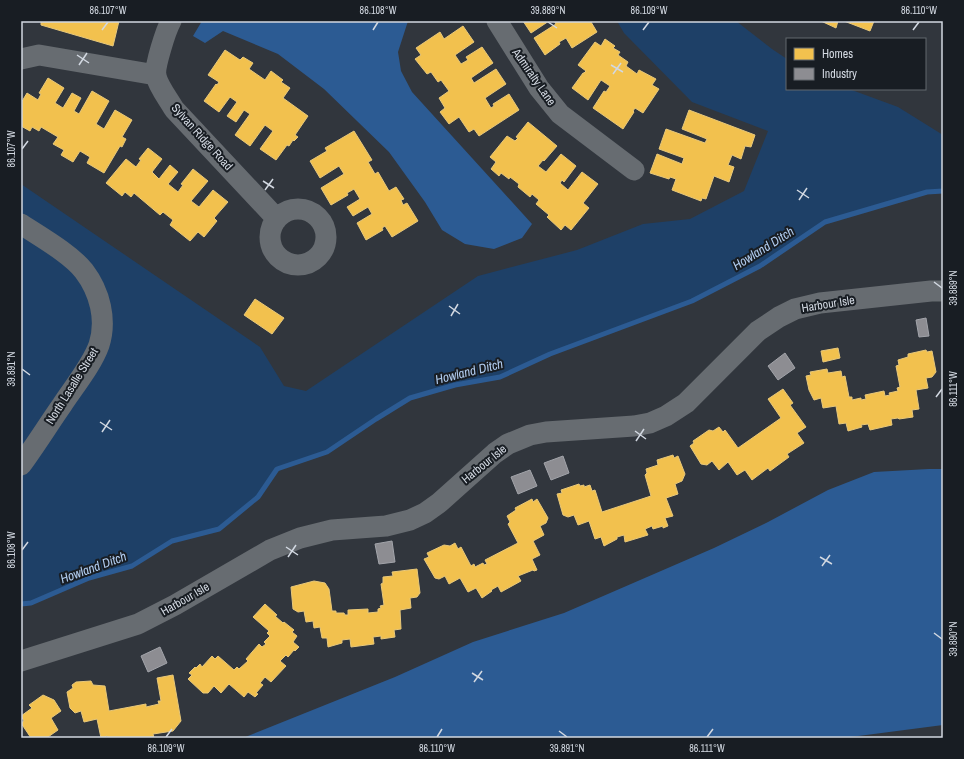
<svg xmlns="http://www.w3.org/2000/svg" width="964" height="759" font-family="'Archivo Narrow',sans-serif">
<rect width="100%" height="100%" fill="#31363d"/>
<!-- green -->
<path fill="#1e4067" d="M617,21H736L772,49L787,59V89H849L898,107L943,135V191L927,192L825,222L760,266L692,301L550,354L500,377L455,385L410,398L376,419L327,452L277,469L258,497L219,529L172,541L132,566L89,578L31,603L21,604V184L260,347L284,386L306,391L478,276L577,250L643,224L690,219L744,191L768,131L692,102L624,33Z"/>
<!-- water -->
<path fill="#2c5b93" d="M202,21H408L398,52L401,71L412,92L532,224L522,238L494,249L465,244L442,230L425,202L389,152L324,89L278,54L223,31L205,43L193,36Z
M929,469H943V725L843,738H243L395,677L473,642L564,613L714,548L768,522L828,490L874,472Z"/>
<!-- homes -->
<path fill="#f2c14e" stroke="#e8c87a" d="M41,21H119L113,46L41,25Z
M523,21H549L531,33Z
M554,21H592L591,22L597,32L572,48L566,38L559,42L560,44L545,55L534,38L556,24Z
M821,21H838L836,28Z
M844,21H874L870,31Z
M463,26L474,42L455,55L461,64L468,60L466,57L482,47L493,63L471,78L474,83L496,69L506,84L485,98L491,108L494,106L493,104L509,94L519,110L479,136L474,129L469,132L459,117L449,124L440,112L445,108L439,98L449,91L441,80L438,82L431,72L427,74L415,59L421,55L416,48L440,32L444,39Z
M605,39L615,46L613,48L620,52L618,55L628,62L626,66L637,74L639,70L656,79L652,85L659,89L643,113L635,108L633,111L634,112L623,129L593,108L604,91L606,92L610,86L601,80L588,100L572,88L583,73H584L586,71L578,65L595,42L601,46Z
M225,50L240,60L243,57L253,63L249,69L265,80L271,71L283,80L281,82L290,88L283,98L308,116L295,135L298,137L294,141L293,140L289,146L287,145L276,160L260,149L273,131L265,125L250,146L235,135L250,114L244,110L236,122L227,116L237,102L230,97L219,112L204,101L216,84L217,85L219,82L208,75Z
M48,78L64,88L55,103L63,108L72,93L81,98L74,111L79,114L92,91L109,101L96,124L104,129L115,110L132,120L122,137L126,139L122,147L120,146L104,173L87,163L90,157L80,151L73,162L61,155L64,150L53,144L58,137L41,127L39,131L32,127L30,131L21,126V103L27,93L38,100L41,94L39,93Z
M689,110L755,135L751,147L745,146L741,159L732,155L728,165L734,167L729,182L714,176L706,199L702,198L701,201L672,190L676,179L670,177L669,179L650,173L657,154L682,164L684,158L659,149L666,129L705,143L707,139L682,129Z
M528,122L557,146L544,161L543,160L538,166L546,172L561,154L576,166L564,182L562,180L560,183L568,190L582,172L598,184L583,203L589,208L571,230L565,225L561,230L547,217L549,215L536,204L539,200L532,194L530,197L518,187L519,184L510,177L509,179L501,173L499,176L491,169L496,162L490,157L507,136L515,141L518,138L516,137Z
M354,131L372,160L368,162L375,174L378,172L389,191L396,187L404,199L401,200L403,205L407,203L418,221L392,237L385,226L382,228L383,230L366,240L357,223L372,214L368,207L353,216L347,207L360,199L354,189L347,193L348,195L331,205L321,188L344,174L339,166L320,178L310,161L327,151L325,148Z
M148,148L162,159L152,172L159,179L170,165L178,172L168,184L178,192L183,185L181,184L193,169L208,181L191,201L199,207L213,190L228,202L214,218L217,221L204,237L198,232L190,241L170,225L173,220L163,212L160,215L134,193L131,197L125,192L122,196L106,183L126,159L136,167L141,160L139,159Z
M255,299L284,318L272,334L244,315Z
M838,348L840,358L823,362L821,351Z
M926,350L927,352L932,351L936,372L932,377L926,378L928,388L916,390L919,409L912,410L913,417L899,419L898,418L891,419L892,425L870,430L868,424L861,425L862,427L848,431L846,423L839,424L836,406L823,408L821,398L814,400L809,390L806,376L811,375L810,372L827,369L828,373L841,371L842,377L845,376L849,397H852V400L861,398V400L866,399L865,395L884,391L885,396L890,395L889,393L898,391L897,388L900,387L896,366L899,365L898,360L908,357V354Z
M783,389L793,403L790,405L806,427L797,433L804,443L787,454L789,457L770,471L768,468L752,480L745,470L737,475L728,462L719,470L712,461L707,465L701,464L690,446L694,443L693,441L709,430L713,431L719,427L723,432L725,430L738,448L781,418L768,399Z
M673,455L674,458L678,456L685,474L682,481L675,484L678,494L666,498L673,516L665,518L668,526L663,528V526L653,529L652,526L645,529L648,535L625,542L624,535L617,537V539L604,546L601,537L595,539L589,521L578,525L574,515L568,517L563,515L557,494L562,493L561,490L579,484L580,486L584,485V487L590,485L592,491L595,490L602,512L651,496L645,475L647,473L646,469L658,465L657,460Z
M532,499L533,502L537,499L548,518L546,523L540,526L544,535L533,541L540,555L532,559L537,570L534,571L533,570L518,576L521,581L501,592L498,586L491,590L492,591L482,598L476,588L468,592L460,578L449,584L445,576L439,579L435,578L424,559L429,557L427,553L444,545L450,546L455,543L458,549L461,547L471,566L474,564L475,567L483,563L484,565L487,564L485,560L518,543L508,524L510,522L507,516L516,510L515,508Z
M417,569L420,593L417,597L410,598L411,608L400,610L401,629L394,630L395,637L381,639V636L373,637L374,644L351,647L350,639L342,640V643L328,647L327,638H322L320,627L314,628L313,621L306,622L304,611L298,612L293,609L291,587L314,581L325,583L329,589L332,611H336V613H344L345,615H348V610L368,609V613L378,612V609L381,608L380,606L384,605L381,584L383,583V577L393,576L392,572Z
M265,604L277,615L275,616L283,623L284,622L294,630L292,632L297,636L293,642L299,647L295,651L294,650L288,657L286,655L280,661L286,666L271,682L265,677L260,683L263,685L256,693L258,694L255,697L248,692L244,697L229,684L221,693L214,686L208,693H203L188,679L192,675L189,673L195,667L196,668L200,664L202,667L212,656L215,659L218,656L234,670L237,667L239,669L248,661L246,659L259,644L262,647L266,644L264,642L270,636L267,633L269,631L253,617Z
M173,675L181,721L173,731L153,734L154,738H108L107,736L101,738L97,719L84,722L81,711L75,713L70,708L67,692L73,688L72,685L76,682L91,681L93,685L105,686L109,711L146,704V707L159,704L158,701H161L157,678Z
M43,695L54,700L61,711L51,718L58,730L48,737L49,738H31L21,723L24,721L21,716L32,708L29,705Z"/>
<!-- industry -->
<path fill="#8d8d92" stroke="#a2a4aa" d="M926,318L929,336L919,337L916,320Z
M785,353L795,368L778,380L768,366Z
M563,456L569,473L551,480L544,463Z
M530,470L537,486L518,494L511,477Z
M392,541L395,562L379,564L375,544Z
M160,647L167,663L148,672L141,656Z"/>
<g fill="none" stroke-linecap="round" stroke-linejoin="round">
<!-- stream -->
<path stroke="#2c5b93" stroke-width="5" d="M21,604L31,603L89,578L132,566L172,541L219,529L258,497L277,469L327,452L376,419L410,398L455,385L500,377L550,354L692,301L760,266L825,222L927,192L943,191"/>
<!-- street -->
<path stroke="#676c71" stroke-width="21" d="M171,21C166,30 154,67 156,76C158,86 169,100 174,109L277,219
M497,21L539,88L560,114L634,170
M21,59L39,55L156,75
M270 237a28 28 0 1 1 56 0a28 28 0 1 1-56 0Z
M21,224C39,236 71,254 84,271C100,292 107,320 99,345C92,365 73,388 62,405C48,425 35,446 21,465
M21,661L138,624L175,605L270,550L300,538L332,530L386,526L410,520L425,513L439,503L495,453L508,444L530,435L546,432L634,426L650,423L666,416L686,403L758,331L779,317L795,309L820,303L931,291H943"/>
</g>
<!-- ticks -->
<path fill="none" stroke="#d2d8e1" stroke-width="1.5" d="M548,22L557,28M102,30L108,22M373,30L378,22M643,30L649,22M913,30L919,22M77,55L89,63M79,65L87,53M611,65L623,72M613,74L621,63M22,149L28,141M263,181L274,188M265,190L273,179M797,190L809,198M799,200L807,188M934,282L942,288M449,306L460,314M451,316L458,304M22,369L30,375M936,397L942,389M100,422L112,430M635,431L646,439M102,432L110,420M636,441L644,429M286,547L298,555M22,550L28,542M288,557L296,545M820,557L832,564M822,566L830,555M934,633L942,639M472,673L483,680M474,682L482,671M559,731L567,737M166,737L172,729M437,737L442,729M707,737L713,729"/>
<g text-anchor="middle" stroke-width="4" stroke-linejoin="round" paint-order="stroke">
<!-- street labels -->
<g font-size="12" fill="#d2d8e1" stroke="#181d23">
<text transform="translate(534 77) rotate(55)" y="4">Admiralty Lane</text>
<text transform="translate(202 137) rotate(48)" y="4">Sylvan Ridge Road</text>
<text transform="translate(828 304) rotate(-9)" y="4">Harbour Isle</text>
<text transform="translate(72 386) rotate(-58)" y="4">North Lasalle Street</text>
<text transform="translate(484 464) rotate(-39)" y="4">Harbour Isle</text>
<text transform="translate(185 599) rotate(-30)" y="4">Harbour Isle</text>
</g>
<!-- water labels -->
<g font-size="13" font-style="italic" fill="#b2cdf0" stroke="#181d23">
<text transform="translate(763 248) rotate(-32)" y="5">Howland Ditch</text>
<text transform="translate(469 371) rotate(-14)" y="5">Howland Ditch</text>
<text transform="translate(93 567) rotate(-20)" y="5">Howland Ditch</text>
</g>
</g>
<!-- border -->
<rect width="964" height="759" fill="none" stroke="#181d23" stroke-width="44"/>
<!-- legend -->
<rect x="786" y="38" width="140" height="52" fill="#181d23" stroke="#62686f"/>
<rect x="794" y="48" width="20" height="12" fill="#f2c14e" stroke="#62686f"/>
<text x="822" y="58" font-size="12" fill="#d2d8e1">Homes</text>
<rect x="794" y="68" width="20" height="12" fill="#8d8d92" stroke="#62686f"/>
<text x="822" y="78" font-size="12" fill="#d2d8e1">Industry</text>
<rect x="22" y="22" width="920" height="715" fill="none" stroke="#d2d8e1" stroke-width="1.5"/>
<g font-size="10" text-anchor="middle" fill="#d2d8e1">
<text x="108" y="14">86.107°W</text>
<text x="378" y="14">86.108°W</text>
<text x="548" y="14">39.889°N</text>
<text x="649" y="14">86.109°W</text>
<text x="919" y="14">86.110°W</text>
<text transform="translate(11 149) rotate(-90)" y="4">86.107°W</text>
<text transform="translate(953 288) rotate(-90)" y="4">39.889°N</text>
<text transform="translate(11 369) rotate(-90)" y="4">39.891°N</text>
<text transform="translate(953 389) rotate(-90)" y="4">86.111°W</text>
<text transform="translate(11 550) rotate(-90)" y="4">86.108°W</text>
<text transform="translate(953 639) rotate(-90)" y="4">39.890°N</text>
<text x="166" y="752">86.109°W</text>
<text x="437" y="752">86.110°W</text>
<text x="567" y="752">39.891°N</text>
<text x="707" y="752">86.111°W</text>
</g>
</svg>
